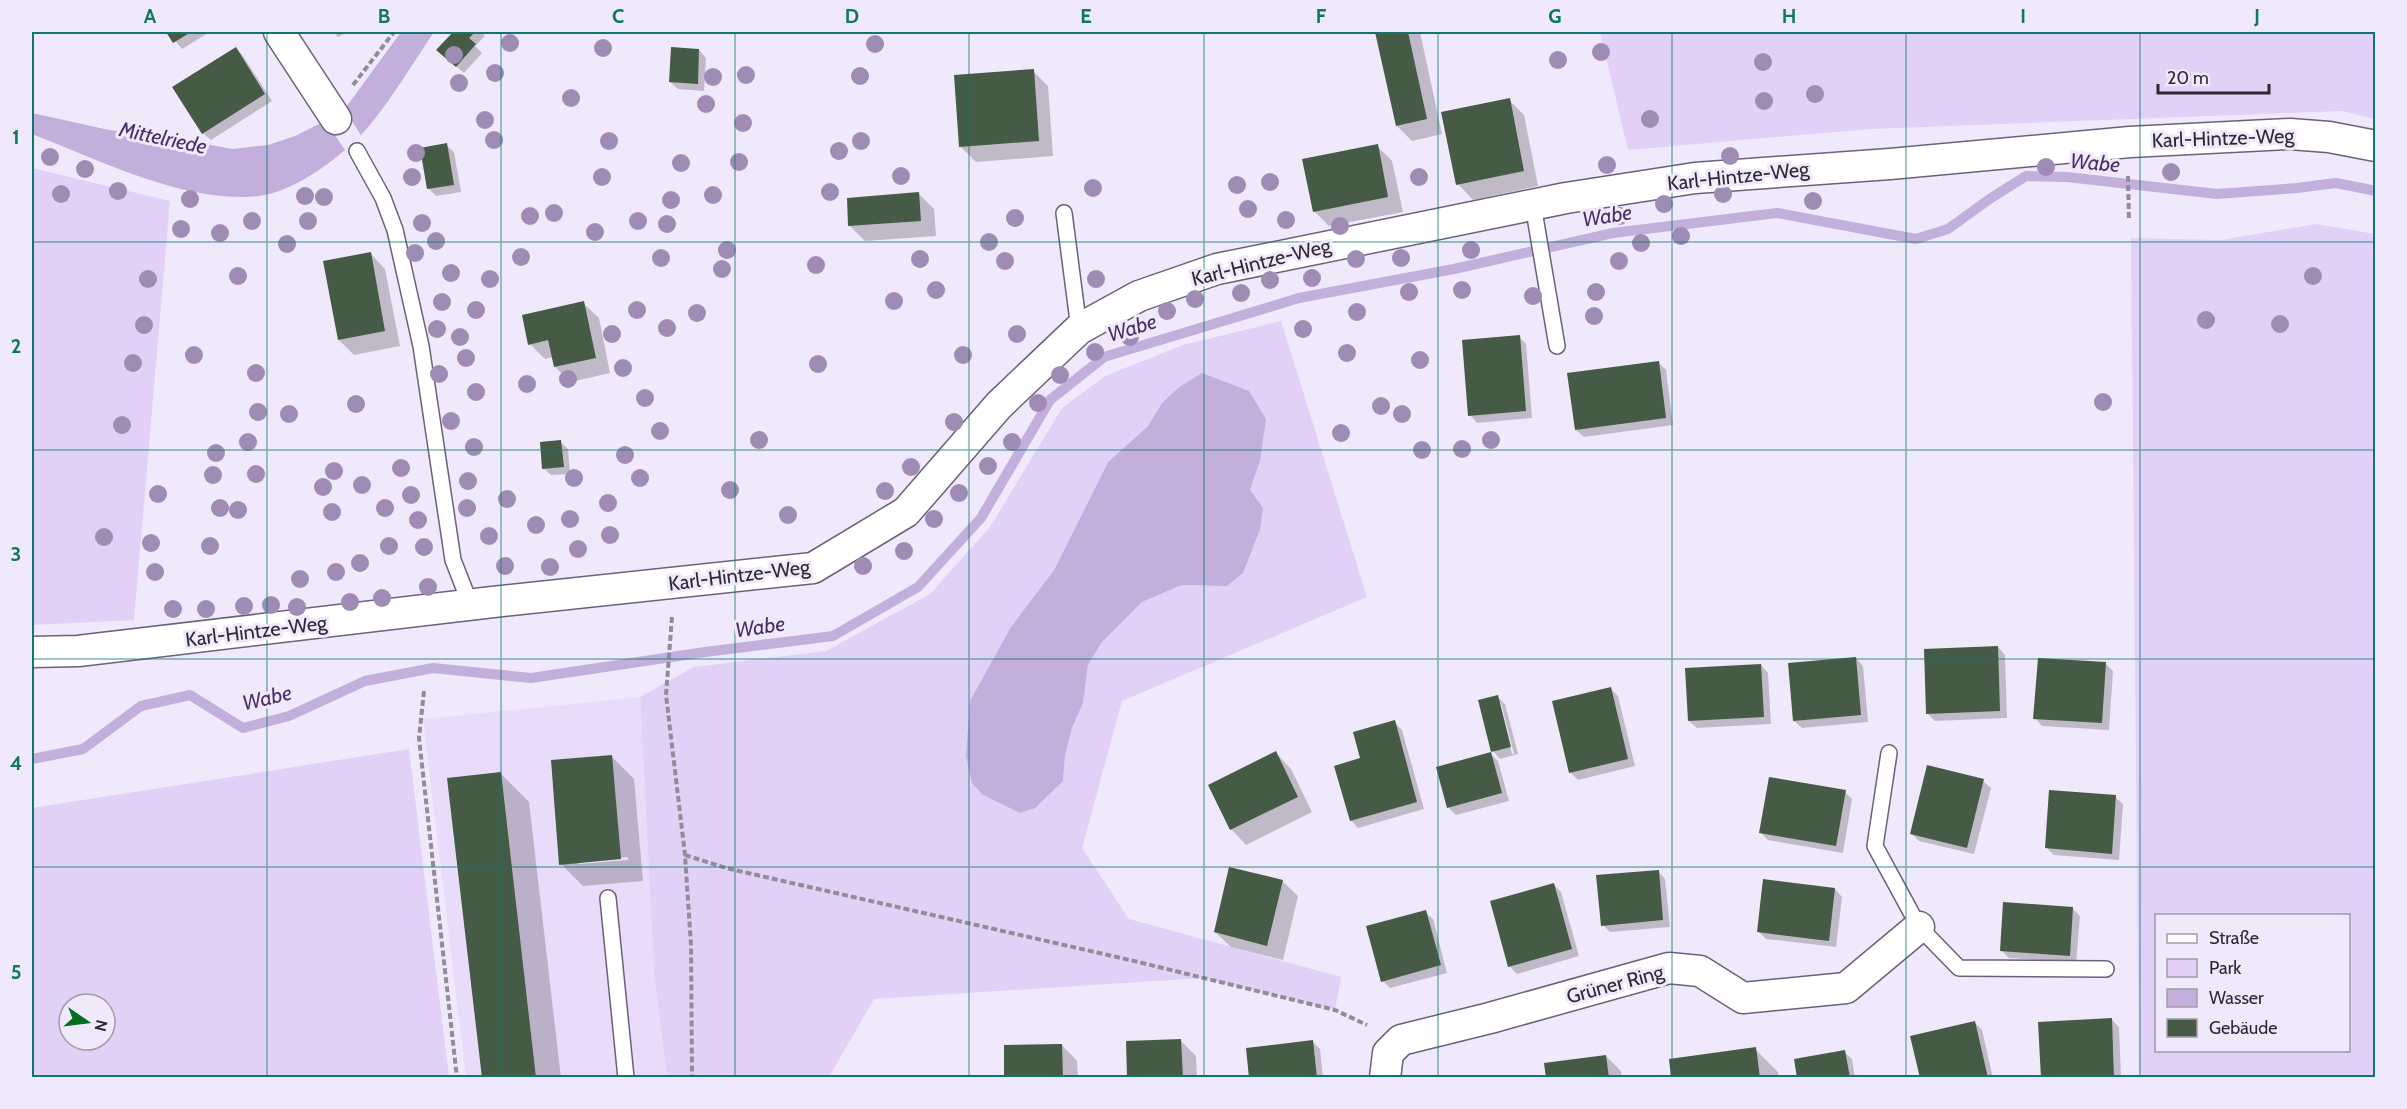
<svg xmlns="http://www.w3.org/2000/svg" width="2407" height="1109" font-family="Cabin,sans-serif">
<rect width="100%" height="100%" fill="#f0e8fb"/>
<!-- built -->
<path fill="#e9dcfa" d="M640,697L654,971L667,1077H466L423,719Z"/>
<!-- green -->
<path fill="#e2d1f7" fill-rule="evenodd" d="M1600,32H2375V119L2342,111L1871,129L1628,150Z
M32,168L170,201L134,620L32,625Z
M2317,224L2375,234V1077H2139L2131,238L2221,240ZM2156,916H2348V1050H2156Z
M1281,321L1367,597L1122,701L1082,848L1129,919L1341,977L1335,1010L1202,978L874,999L829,1077H667L654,971L640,697L694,667L826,651L930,594L990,527L1062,408L1105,376L1183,345ZM1202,374L1225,382L1260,461L1250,490L1262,508L1209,586L1182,585L1142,602L1102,642L1088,665L1083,703L1072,728L1065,755L1063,781L1021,813L983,795L1011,627L1054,570L1108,462L1148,426L1162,403L1179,387Z
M409,749L449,1077H32V808ZM69,1004H105V1040H69Z"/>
<!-- water -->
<path fill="#c3afdc" d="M401,32H434C413,63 393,97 369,126C346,154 295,192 259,196C185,204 100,160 32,134V113L109,130L153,134L232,149L268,145L295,136L319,124L336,121Z
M1202,373L1249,391L1266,419L1260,461L1250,490L1263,508L1260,529L1243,573L1227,586L1182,585L1142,602L1102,642L1088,665L1083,703L1072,728L1065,755L1063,781L1035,808L1020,813L983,795L972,783L966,756L970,701L1011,627L1054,570L1108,462L1148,426L1162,403L1179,387Z"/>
<!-- pier -->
<path fill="#f0e8fb" d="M343,107L362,137L347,153L325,120Z"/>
<!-- shadow -->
<path fill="#0003" fill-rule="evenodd" d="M168,32H210L182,49Z
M333,32H347L338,37Z
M455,32H481L485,36L475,46L482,53L464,73L438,50Z
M1376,32H1420L1442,134L1412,141L1397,126Z
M236,48L243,56L272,101L211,140L203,133Z
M699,50L706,58L704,91L678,89L670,82Z
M1033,71L1048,86L1053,156L976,162L961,147Z
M1509,100L1524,115L1538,186L1473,200L1458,184Z
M446,145L454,152L461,192L436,196L429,189Z
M1377,146L1392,161L1403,212L1329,226L1314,211Z
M919,194L934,209L936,236L865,241L850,226Z
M370,253L385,269L400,346L354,355L339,340Z
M583,303L599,318L610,373L571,382L555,367L553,357L545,359L530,344Z
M1519,337L1526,344L1532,418L1477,423L1470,415Z
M1658,362L1666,370L1673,425L1584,437L1576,430Z
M560,442L568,449L570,474L551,475L543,468Z
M1998,647L2005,655L2007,718L1935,721L1928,714Z
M1856,658L1863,666L1868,722L1802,728L1794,721Z
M2106,664L2113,671L2109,730L2042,726L2035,718Z
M1761,665L1768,673L1771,724L1697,728L1689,721Z
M1611,689L1618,696L1635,766L1578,780L1571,773L1554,702Z
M1497,697L1505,704L1518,754L1500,759L1493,751ZM1498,703H1501L1514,754H1512Z
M1394,722L1402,730L1424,809L1358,828L1351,820L1362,759Z
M1276,753L1291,769L1312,812L1246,845L1231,829Z
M1491,754L1498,761L1509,801L1456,815L1448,807Z
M612,757L634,779L643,881L583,886L561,864ZM628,857V860L579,864V861Z
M500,773L529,802L561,1078H483Z
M1983,781L1991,788L1974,854L1919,841L1911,833Z
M1845,792L1852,799L1843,853L1768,840L1761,833Z
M2115,797L2123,804L2119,860L2054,855L2047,848Z
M1658,871L1665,879L1670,927L1610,932L1603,925Z
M1282,881L1298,896L1283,960L1231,947L1215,932Z
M1554,885L1561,892L1579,956L1517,974L1509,966Z
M1835,889L1842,897L1836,947L1766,939L1758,931Z
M2072,908L2080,916L2076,963L2009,958L2002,951Z
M1425,912L1433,919L1447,973L1390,988L1383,981Z
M2111,1019L2119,1027L2121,1078H2043Z
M1974,1022L1982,1030L1993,1078H1921Z
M1181,1041L1196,1056L1197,1078H1129Z
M1313,1042L1320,1049L1323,1078H1251Z
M1062,1045L1077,1061L1078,1078H1006Z
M1755,1049L1778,1072L1779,1078H1673Z
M1844,1052L1852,1059L1855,1078H1799Z
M1606,1056L1621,1071L1622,1078H1548Z"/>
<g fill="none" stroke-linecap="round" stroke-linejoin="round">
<!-- stream -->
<path stroke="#c3afdc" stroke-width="10" d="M32,759L83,749L141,706L190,695L243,728L289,716L365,681L433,668L531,678L705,652L833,636L918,587L981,518L1050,400L1104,357L1299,298L1454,269L1613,233L1777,213L1916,239L1948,229L1991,198L2026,176L2067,177L2217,194L2297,188L2336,183L2376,191"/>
</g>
<!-- building -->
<path fill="#455b45" d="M166,32H191L173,43Z
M453,32H475L469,38L476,44L456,67L436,50Z
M1375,32H1408L1427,119L1396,126Z
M236,47L265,94L202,134L172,87Z
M671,47L699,49L698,84L669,82Z
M1034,69L1039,141L959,147L954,75Z
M1510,98L1524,171L1456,185L1441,112Z
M447,143L454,185L427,189L420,148Z
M1378,144L1388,197L1313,212L1302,159Z
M919,192L921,221L848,226L847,198Z
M371,252L385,331L338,340L323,261Z
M584,301L596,358L554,367L548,340L528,345L522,315Z
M1520,335L1526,411L1468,416L1462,340Z
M1659,361L1666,418L1575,430L1567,373Z
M561,440L564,467L542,469L540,442Z
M1998,646L2000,711L1926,714L1924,649Z
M1856,657L1861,715L1793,721L1788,663Z
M2038,658L2106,662L2102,723L2033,719Z
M1761,664L1764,717L1688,721L1685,668Z
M1611,687L1628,759L1569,773L1552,701Z
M1498,695L1511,747L1491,752L1478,700Z
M1395,720L1417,802L1350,821L1334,766L1360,758L1353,732Z
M1276,751L1298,797L1230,830L1208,785Z
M1491,752L1502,793L1447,808L1436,767Z
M612,755L621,859L559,865L551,760Z
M1927,765L1984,779L1967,848L1910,834Z
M501,772L536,1078H482L447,778Z
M1769,777L1846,790L1836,846L1759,833Z
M2049,790L2116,795L2112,854L2045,848Z
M1229,867L1283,880L1267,946L1214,932Z
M1659,870L1663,920L1601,926L1596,875Z
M1763,879L1835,888L1829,941L1757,932Z
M1554,883L1572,949L1508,967L1490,901Z
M2003,902L2073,907L2070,956L2000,951Z
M1426,910L1441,965L1381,982L1366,926Z
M2112,1018L2114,1078H2041L2038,1022Z
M1975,1021L1988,1078H1920L1910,1036Z
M1181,1039L1183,1078H1127L1126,1041Z
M1313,1040L1317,1078H1249L1246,1048Z
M1062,1044L1063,1078H1004V1045Z
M1756,1047L1760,1078H1671L1669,1059Z
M1845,1050L1850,1078H1797L1794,1059Z
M1606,1055L1609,1078H1546L1544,1063Z"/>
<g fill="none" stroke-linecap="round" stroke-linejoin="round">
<!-- service casing -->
<g stroke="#6c607b" stroke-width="18">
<path id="service" d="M357,151L383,198L395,230L421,346L453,560L471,606
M1533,205L1557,346
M1064,213L1079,329
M1889,753L1875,846L1919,927L1959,968L2106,969
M608,898L626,1078"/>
</g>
<!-- minor casing -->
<g stroke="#6c607b" stroke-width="33">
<path id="minor" d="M279,32L336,119
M32,652L78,651L493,602L813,568L906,512L999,405L1079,329L1139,296L1217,269L1566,198L1695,178L1890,164L2130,142L2290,134L2329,137L2376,146
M1385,1078L1388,1053L1401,1040L1490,1018L1669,968L1700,971L1743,998L1846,988L1919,927"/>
</g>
<!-- path -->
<path stroke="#928b9a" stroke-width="4" stroke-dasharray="6 3" stroke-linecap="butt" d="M353,85L394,32
M2128,176L2129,220
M672,617L666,695L685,855L691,945L692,1078
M424,691L419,738L457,1078
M685,855L726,868L1130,960L1335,1010L1367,1025"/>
<!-- service -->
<use href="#service" stroke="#fff" stroke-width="15"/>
<!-- minor -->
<use href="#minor" stroke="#fff" stroke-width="30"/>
</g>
<!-- trees -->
<g fill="#9f8cb4">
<circle cx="510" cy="43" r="9"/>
<circle cx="875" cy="44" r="9"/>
<circle cx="603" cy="48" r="9"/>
<circle cx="1601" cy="52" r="9"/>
<circle cx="454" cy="55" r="9"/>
<circle cx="1558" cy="60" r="9"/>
<circle cx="1763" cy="62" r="9"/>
<circle cx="495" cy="73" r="9"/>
<circle cx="746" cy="75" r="9"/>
<circle cx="860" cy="76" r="9"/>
<circle cx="713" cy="77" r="9"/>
<circle cx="459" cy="83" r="9"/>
<circle cx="1815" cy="94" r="9"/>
<circle cx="571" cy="98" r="9"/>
<circle cx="1764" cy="101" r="9"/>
<circle cx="706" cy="104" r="9"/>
<circle cx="1650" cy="119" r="9"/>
<circle cx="485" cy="120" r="9"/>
<circle cx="743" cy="123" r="9"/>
<circle cx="494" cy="140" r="9"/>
<circle cx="609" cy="141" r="9"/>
<circle cx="861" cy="141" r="9"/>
<circle cx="839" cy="151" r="9"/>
<circle cx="416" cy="153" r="9"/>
<circle cx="1730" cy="156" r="9"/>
<circle cx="50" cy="157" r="9"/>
<circle cx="739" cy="162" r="9"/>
<circle cx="681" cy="163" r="9"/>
<circle cx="1607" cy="165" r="9"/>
<circle cx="2046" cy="167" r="9"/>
<circle cx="85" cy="169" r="9"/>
<circle cx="2171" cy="172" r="9"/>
<circle cx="901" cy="176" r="9"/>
<circle cx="412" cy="177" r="9"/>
<circle cx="602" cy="177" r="9"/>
<circle cx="1419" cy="177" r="9"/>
<circle cx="1270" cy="182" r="9"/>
<circle cx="1237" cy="185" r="9"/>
<circle cx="1093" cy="188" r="9"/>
<circle cx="118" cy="191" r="9"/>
<circle cx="830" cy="192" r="9"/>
<circle cx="61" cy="194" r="9"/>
<circle cx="1723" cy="194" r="9"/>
<circle cx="713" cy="195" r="9"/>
<circle cx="305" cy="196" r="9"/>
<circle cx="324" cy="197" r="9"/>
<circle cx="190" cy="199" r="9"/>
<circle cx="671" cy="200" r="9"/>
<circle cx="1813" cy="201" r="9"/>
<circle cx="1664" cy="204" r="9"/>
<circle cx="1248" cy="209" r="9"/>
<circle cx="554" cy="213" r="9"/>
<circle cx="530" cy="216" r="9"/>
<circle cx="1620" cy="216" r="9"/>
<circle cx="1015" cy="218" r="9"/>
<circle cx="1286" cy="220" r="9"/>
<circle cx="252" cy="221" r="9"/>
<circle cx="308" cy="221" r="9"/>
<circle cx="638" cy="221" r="9"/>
<circle cx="422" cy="223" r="9"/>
<circle cx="667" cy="224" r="9"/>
<circle cx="1340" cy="226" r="9"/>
<circle cx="181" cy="229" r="9"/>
<circle cx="595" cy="232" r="9"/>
<circle cx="220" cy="233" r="9"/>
<circle cx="1681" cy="236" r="9"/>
<circle cx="436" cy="241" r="9"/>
<circle cx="989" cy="242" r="9"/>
<circle cx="1641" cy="243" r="9"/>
<circle cx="287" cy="244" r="9"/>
<circle cx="727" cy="250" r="9"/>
<circle cx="1471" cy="250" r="9"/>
<circle cx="415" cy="253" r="9"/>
<circle cx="521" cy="257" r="9"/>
<circle cx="661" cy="258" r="9"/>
<circle cx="1401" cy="258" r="9"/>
<circle cx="920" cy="259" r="9"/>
<circle cx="1356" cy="259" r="9"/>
<circle cx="1005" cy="261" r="9"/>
<circle cx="1619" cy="261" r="9"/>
<circle cx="816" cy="265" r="9"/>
<circle cx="722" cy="269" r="9"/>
<circle cx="451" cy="273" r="9"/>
<circle cx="238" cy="276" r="9"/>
<circle cx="2313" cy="276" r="9"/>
<circle cx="1312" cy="278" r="9"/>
<circle cx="148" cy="279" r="9"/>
<circle cx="490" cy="279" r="9"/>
<circle cx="1096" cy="279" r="9"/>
<circle cx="1270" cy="280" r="9"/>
<circle cx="936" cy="290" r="9"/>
<circle cx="1462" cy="290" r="9"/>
<circle cx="1409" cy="292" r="9"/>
<circle cx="1596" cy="292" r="9"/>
<circle cx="1241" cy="293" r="9"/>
<circle cx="1533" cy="296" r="9"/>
<circle cx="1195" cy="299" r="9"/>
<circle cx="894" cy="301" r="9"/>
<circle cx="442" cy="302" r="9"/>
<circle cx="476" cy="310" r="9"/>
<circle cx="637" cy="310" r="9"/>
<circle cx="1167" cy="311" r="9"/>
<circle cx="1357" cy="312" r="9"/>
<circle cx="697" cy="313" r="9"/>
<circle cx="1594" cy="316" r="9"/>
<circle cx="2206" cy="320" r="9"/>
<circle cx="2280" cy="324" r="9"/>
<circle cx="144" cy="325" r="9"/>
<circle cx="667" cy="328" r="9"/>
<circle cx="437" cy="329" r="9"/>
<circle cx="1303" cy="329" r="9"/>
<circle cx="612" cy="334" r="9"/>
<circle cx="1017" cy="334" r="9"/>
<circle cx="460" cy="337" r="9"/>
<circle cx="1130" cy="337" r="9"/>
<circle cx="1095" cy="352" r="9"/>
<circle cx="1347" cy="353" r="9"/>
<circle cx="194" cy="355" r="9"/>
<circle cx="963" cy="355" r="9"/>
<circle cx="466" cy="358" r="9"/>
<circle cx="1420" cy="360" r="9"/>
<circle cx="133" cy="363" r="9"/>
<circle cx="818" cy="364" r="9"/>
<circle cx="623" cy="368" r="9"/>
<circle cx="256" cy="373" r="9"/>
<circle cx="439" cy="374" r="9"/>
<circle cx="1060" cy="375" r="9"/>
<circle cx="568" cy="379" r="9"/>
<circle cx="527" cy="384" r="9"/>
<circle cx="476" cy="392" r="9"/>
<circle cx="645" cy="398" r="9"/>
<circle cx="2103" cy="402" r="9"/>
<circle cx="1038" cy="403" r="9"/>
<circle cx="356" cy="404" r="9"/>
<circle cx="1381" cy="406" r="9"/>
<circle cx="258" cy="412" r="9"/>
<circle cx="289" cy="414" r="9"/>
<circle cx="1402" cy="414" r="9"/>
<circle cx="451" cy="421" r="9"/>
<circle cx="954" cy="422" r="9"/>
<circle cx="122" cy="425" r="9"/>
<circle cx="660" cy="431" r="9"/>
<circle cx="1341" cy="433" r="9"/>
<circle cx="759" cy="440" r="9"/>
<circle cx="1491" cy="440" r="9"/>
<circle cx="248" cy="442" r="9"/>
<circle cx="1012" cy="442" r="9"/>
<circle cx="474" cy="447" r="9"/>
<circle cx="1462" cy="449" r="9"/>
<circle cx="1422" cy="450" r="9"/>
<circle cx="216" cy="453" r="9"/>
<circle cx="625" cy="455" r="9"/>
<circle cx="988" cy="466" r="9"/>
<circle cx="911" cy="467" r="9"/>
<circle cx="401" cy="468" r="9"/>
<circle cx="334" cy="471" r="9"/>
<circle cx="256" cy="474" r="9"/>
<circle cx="213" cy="475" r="9"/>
<circle cx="574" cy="478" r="9"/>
<circle cx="640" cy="478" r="9"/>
<circle cx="468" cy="481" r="9"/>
<circle cx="362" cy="485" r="9"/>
<circle cx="323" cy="487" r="9"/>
<circle cx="730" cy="490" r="9"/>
<circle cx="885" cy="491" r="9"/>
<circle cx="959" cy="493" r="9"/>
<circle cx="158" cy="494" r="9"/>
<circle cx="411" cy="495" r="9"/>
<circle cx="507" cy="499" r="9"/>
<circle cx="608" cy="503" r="9"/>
<circle cx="220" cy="508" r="9"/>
<circle cx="385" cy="508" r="9"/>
<circle cx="467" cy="508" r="9"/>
<circle cx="238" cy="510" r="9"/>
<circle cx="332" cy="512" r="9"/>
<circle cx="788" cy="515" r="9"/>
<circle cx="570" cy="519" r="9"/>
<circle cx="934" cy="519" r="9"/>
<circle cx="418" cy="520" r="9"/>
<circle cx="536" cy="525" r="9"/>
<circle cx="610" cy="535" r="9"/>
<circle cx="489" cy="536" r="9"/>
<circle cx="104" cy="537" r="9"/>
<circle cx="151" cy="543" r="9"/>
<circle cx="210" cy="546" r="9"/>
<circle cx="389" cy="546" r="9"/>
<circle cx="424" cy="547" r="9"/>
<circle cx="578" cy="549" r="9"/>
<circle cx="904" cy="551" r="9"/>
<circle cx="360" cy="563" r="9"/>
<circle cx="505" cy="566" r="9"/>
<circle cx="863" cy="566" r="9"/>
<circle cx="550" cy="567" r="9"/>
<circle cx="155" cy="572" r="9"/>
<circle cx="336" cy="572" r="9"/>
<circle cx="300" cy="579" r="9"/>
<circle cx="428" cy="587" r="9"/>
<circle cx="382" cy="598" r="9"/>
<circle cx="350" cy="602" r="9"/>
<circle cx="271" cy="605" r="9"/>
<circle cx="244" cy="606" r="9"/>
<circle cx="297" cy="607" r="9"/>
<circle cx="173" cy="609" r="9"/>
<circle cx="206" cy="609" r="9"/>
</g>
<!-- grid -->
<path fill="none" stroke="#0f766e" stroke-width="1.5" stroke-opacity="0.55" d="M267,32V1078M501,32V1078M735,32V1078M969,32V1078M1204,32V1078M1438,32V1078M1672,32V1078M1906,32V1078M2140,32V1078M32,242H2376M32,450H2376M32,659H2376M32,867H2376"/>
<g text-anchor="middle" stroke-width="6" stroke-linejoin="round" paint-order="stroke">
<!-- street labels -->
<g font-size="20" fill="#2d2833" stroke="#f0e8fb">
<text transform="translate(2223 138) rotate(-2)" y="7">Karl-Hintze-Weg</text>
<text transform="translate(1738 176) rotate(-6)" y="7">Karl-Hintze-Weg</text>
<text transform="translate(1261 262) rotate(-14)" y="7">Karl-Hintze-Weg</text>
<text transform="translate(739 575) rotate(-7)" y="7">Karl-Hintze-Weg</text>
<text transform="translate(256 631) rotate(-7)" y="7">Karl-Hintze-Weg</text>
<text transform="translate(1615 984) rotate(-15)" y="7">Grüner Ring</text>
</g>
<!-- water labels -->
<g font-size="21" font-style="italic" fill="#4a2f66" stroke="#f0e8fb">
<text transform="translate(163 138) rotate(12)" y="7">Mittelriede</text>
<text transform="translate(2095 163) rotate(5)" y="7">Wabe</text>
<text transform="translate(1607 216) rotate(-9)" y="7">Wabe</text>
<text transform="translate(1132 328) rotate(-17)" y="7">Wabe</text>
<text transform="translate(760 627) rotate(-8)" y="7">Wabe</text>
<text transform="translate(267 698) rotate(-13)" y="7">Wabe</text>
</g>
</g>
<!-- border -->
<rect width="2407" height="1109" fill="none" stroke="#f0e8fb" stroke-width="66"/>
<!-- legend -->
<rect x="2155" y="914" width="195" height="138" fill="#f0e8fb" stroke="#a29bab" stroke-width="1.5"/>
<rect x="2167" y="934" width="30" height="9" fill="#ffffff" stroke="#a29bab" stroke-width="1.5"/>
<text x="2209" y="944" font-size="18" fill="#2d2833">Straße</text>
<rect x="2167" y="959" width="30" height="18" fill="#e2d1f7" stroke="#a29bab" stroke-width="1.5"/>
<text x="2209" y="974" font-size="18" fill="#2d2833">Park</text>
<rect x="2167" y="989" width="30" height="18" fill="#c3afdc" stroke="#a29bab" stroke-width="1.5"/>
<text x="2209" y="1004" font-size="18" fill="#2d2833">Wasser</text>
<rect x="2167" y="1019" width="30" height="18" fill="#455b45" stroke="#a29bab" stroke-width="1.5"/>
<text x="2209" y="1034" font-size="18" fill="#2d2833">Gebäude</text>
<!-- north arrow -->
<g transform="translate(87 1022) rotate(104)"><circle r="28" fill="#f0e8fb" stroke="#a29bab" stroke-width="1.5"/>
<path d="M0-4.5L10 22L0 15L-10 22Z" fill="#056f1f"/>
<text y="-9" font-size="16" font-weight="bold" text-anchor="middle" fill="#2d2833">N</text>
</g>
<!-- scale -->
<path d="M2158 84v9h111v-9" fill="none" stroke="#2d2833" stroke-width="3"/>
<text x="2167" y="84" font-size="18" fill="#2d2833" stroke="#f0e8fb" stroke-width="4.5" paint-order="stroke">20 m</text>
<rect x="33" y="33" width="2341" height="1043" fill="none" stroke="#0f766e" stroke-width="2"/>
<g font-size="20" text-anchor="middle" font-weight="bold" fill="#0f766e">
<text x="150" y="23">A</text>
<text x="384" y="23">B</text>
<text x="618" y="23">C</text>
<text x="852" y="23">D</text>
<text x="1086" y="23">E</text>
<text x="1321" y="23">F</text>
<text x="1555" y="23">G</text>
<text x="1789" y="23">H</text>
<text x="2023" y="23">I</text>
<text x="2257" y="23">J</text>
<text x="16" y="144">1</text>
<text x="16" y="353">2</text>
<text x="16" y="561">3</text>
<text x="16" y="770">4</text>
<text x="16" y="979">5</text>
</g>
</svg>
